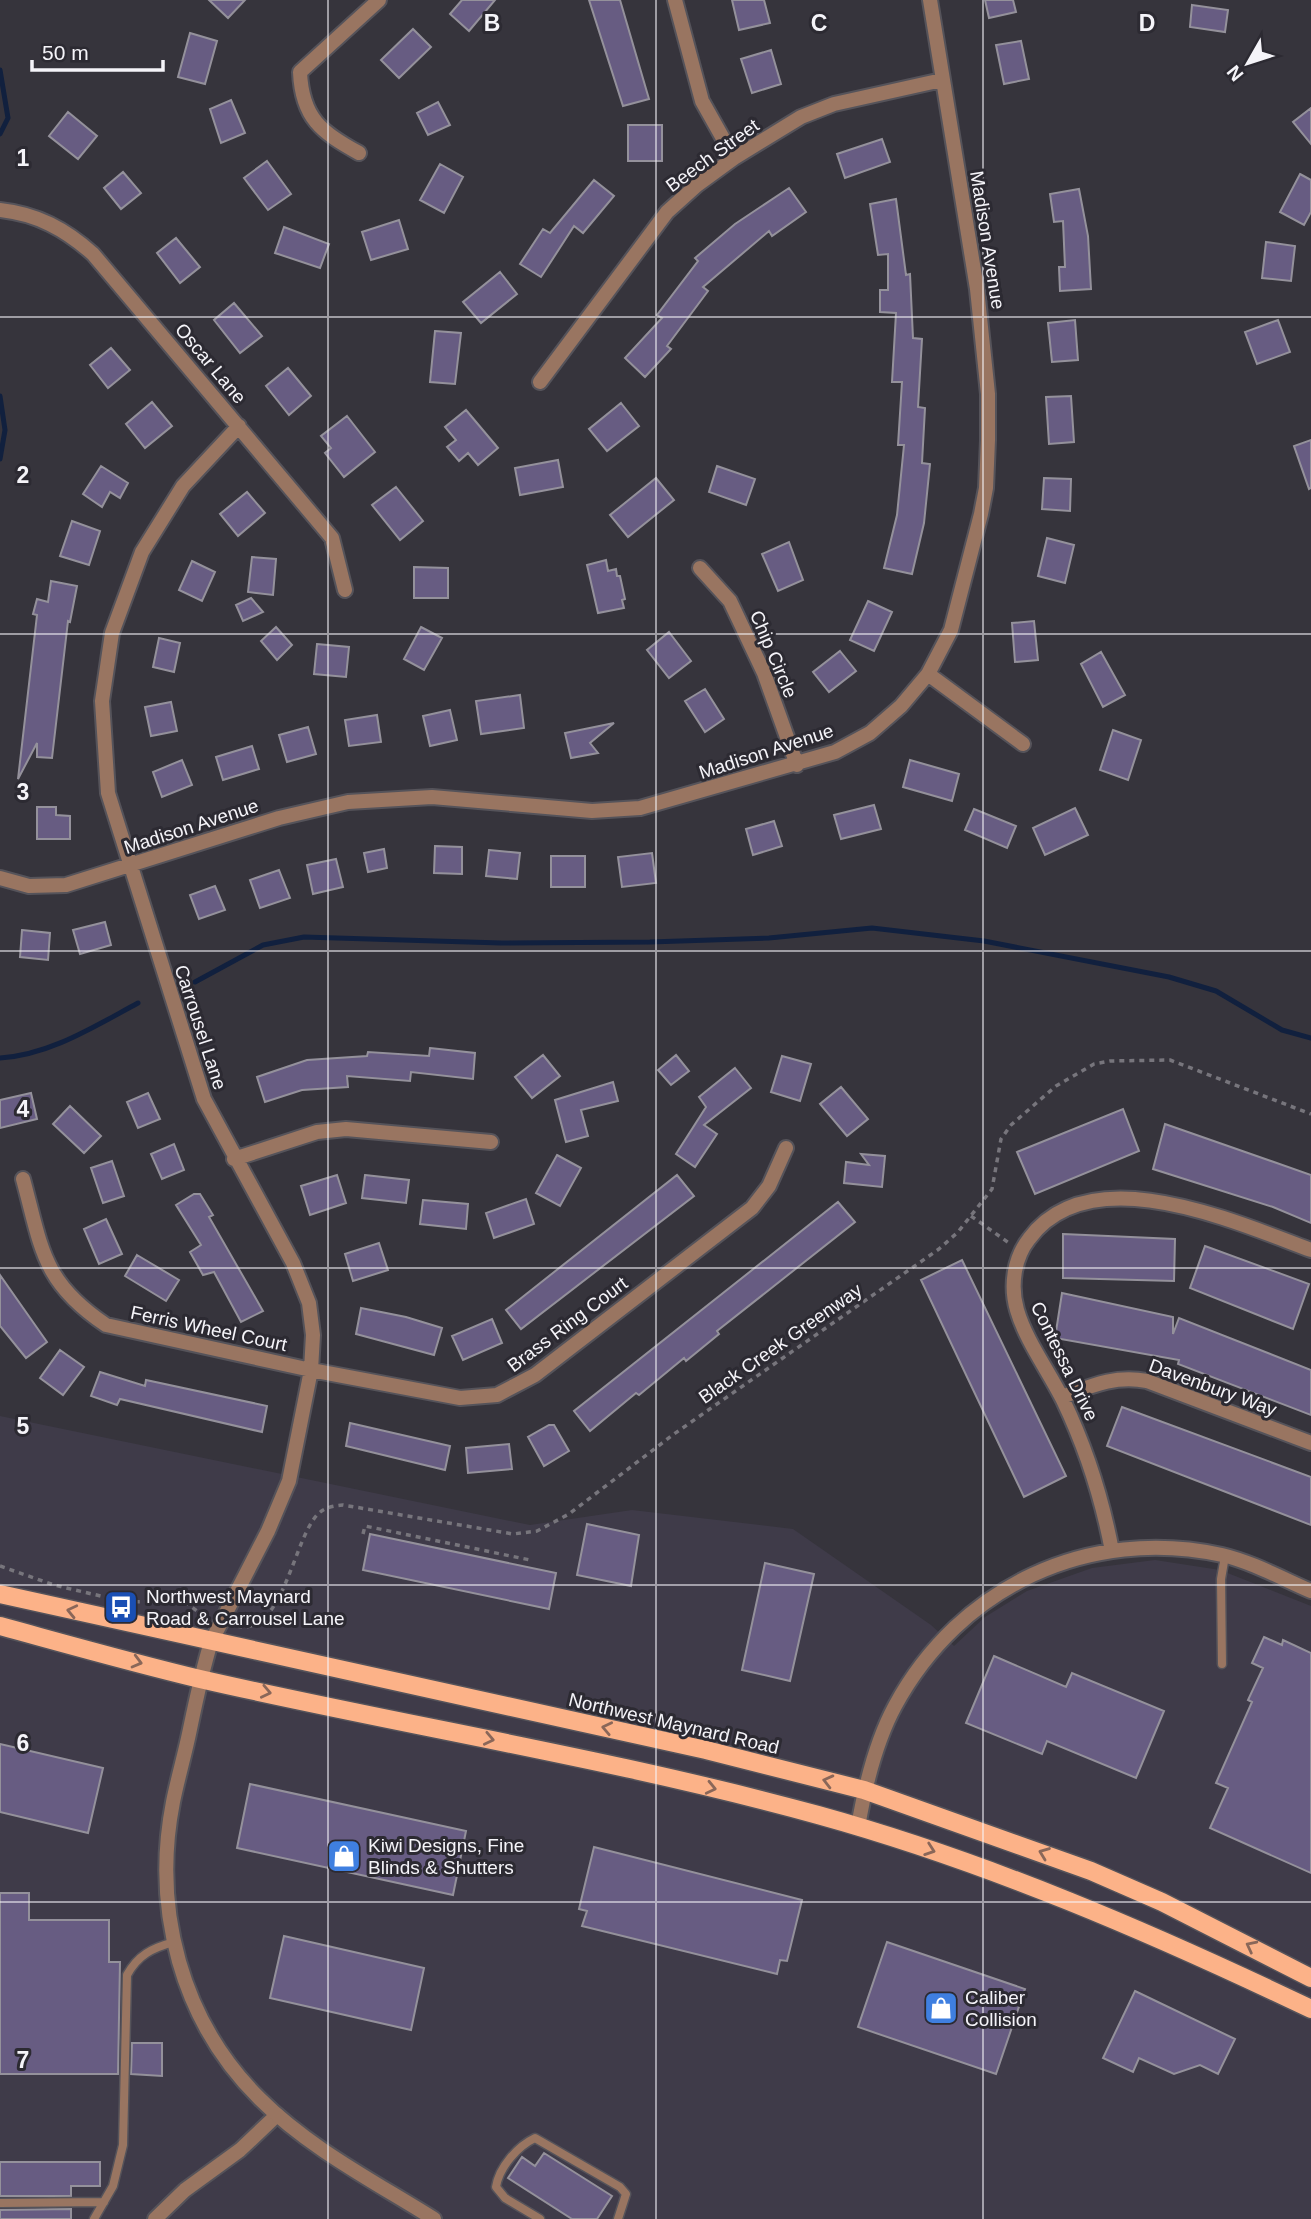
<svg xmlns="http://www.w3.org/2000/svg" width="1311" height="2219" font-family="Arial,sans-serif">
<rect width="100%" height="100%" fill="#36343c"/>
<!-- built -->
<path fill="#3f3b49" d="M0,1416L530,1525L632,1510L793,1529L931,1625L954,1646L985,1617L1027,1591L1092,1568L1155,1560L1220,1570L1311,1606V2219H0Z"/>
<g fill="none" stroke-linecap="round" stroke-linejoin="round">
<!-- stream -->
<path stroke="#11203e" stroke-width="5" d="M0,70L8,118L0,134
M0,396L5,430L0,459
M195,982L263,945L304,937L501,943L650,942L769,938L872,928L984,941L1169,977L1216,991L1282,1030L1311,1038
M0,1058C50,1055 95,1026 138,1003"/>
</g>
<!-- building -->
<path fill="#675c82" stroke="#94919b" stroke-width="2" d="M209,0H245L228,18Z
M462,0H495L469,31L450,14Z
M589,0H620L649,99L623,106Z
M732,0H764L770,23L739,30Z
M985,0H1013L1016,12L989,18Z
M1192,5L1228,10L1225,32L1190,27Z
M413,29L431,47L399,78L381,60Z
M190,33L217,41L205,84L178,77Z
M1021,41L1029,79L1004,84L996,45Z
M771,50L781,84L752,93L741,59Z
M231,100L245,133L221,143L210,109Z
M438,102L450,125L428,135L417,113Z
M1311,108V144L1293,122Z
M68,112L97,136L78,159L49,136Z
M628,125H662V161H628Z
M882,139L890,162L845,178L837,154Z
M267,161L291,194L268,210L244,178Z
M440,164L463,177L444,213L420,200Z
M123,172L141,193L121,209L104,188Z
M1300,174L1311,180V212L1304,225L1280,212Z
M594,180L614,196L583,233L574,226L541,277L520,264L543,229L550,233Z
M789,188L806,212L772,236L769,231L703,287L708,291L667,346L671,349L645,377L625,358L662,318L657,315L698,261L695,258L735,224Z
M1079,189L1088,236L1091,289L1060,291L1059,267H1065L1063,221L1054,222L1050,194Z
M896,199L906,275L910,274L913,338L922,339L918,407L925,408L922,463L930,464L924,523L912,574L884,568L897,515L904,445H898L902,382H892L896,313L880,312V290H888V254L878,255L870,204Z
M399,220L408,249L371,260L362,232Z
M284,227L329,244L320,268L275,253Z
M176,238L200,267L180,283L157,253Z
M1266,242L1295,246L1291,281L1262,278Z
M500,272L517,294L481,323L463,302Z
M234,303L262,336L240,353L214,320Z
M1075,320L1078,360L1052,362L1048,323Z
M1278,320L1290,352L1257,364L1245,332Z
M435,331L461,333L455,384L430,382Z
M111,348L130,370L108,388L90,365Z
M288,368L311,396L289,415L266,386Z
M1071,396L1074,442L1049,444L1046,397Z
M152,402L172,426L145,448L126,424Z
M621,403L639,426L607,451L589,429Z
M466,410L498,448L478,465L468,453L459,461L447,447L456,440L445,427Z
M347,416L375,452L344,477L325,453L331,448L321,436Z
M1311,440V488L1309,489L1294,446Z
M558,460L563,487L520,495L515,468Z
M101,466L128,483L120,498L110,492L102,507L83,494Z
M717,466L755,479L746,505L709,492Z
M656,478L674,500L628,537L610,515Z
M1044,478L1071,479L1070,511L1042,509Z
M396,487L423,521L400,540L372,505Z
M247,492L265,513L238,536L220,514Z
M72,521L100,531L89,565L60,556Z
M1047,538L1074,545L1065,583L1038,576Z
M789,542L803,580L778,591L762,554Z
M252,557L276,559L273,595L248,592Z
M606,560L608,571L616,569L617,576H620L625,599L622,600L624,608L598,613L587,565Z
M192,561L215,572L202,601L179,590Z
M414,567L448,568V598H414Z
M51,581L77,586L70,622L68,621L52,758L37,757V743L18,779L37,615L33,614L37,599L48,602Z
M251,598L263,612L243,621L236,605Z
M868,601L892,612L874,651L850,640Z
M1034,621L1038,660L1015,662L1012,623Z
M276,627L292,645L277,660L261,641Z
M421,627L442,638L424,670L404,659Z
M669,632L691,661L669,678L647,650Z
M159,638L180,643L174,672L153,667Z
M317,644L349,647L346,677L314,674Z
M840,651L856,671L829,692L813,672Z
M1101,652L1125,695L1103,707L1081,664Z
M705,689L724,719L705,732L685,701Z
M520,695L524,728L481,734L476,701Z
M171,702L177,731L151,736L145,707Z
M450,710L457,740L430,746L423,716Z
M377,715L381,742L349,746L345,720Z
M614,723L590,743L598,753L571,758L565,733Z
M308,727L316,754L287,762L279,735Z
M1113,730L1141,740L1128,780L1100,770Z
M252,746L259,769L223,780L216,757Z
M182,760L192,785L162,797L153,772Z
M910,760L959,774L952,801L903,787Z
M874,805L881,829L841,839L834,815Z
M37,807H56V815L70,816V839H37Z
M1075,808L1088,835L1045,855L1033,828Z
M974,809L1016,826L1007,848L965,830Z
M774,821L782,846L753,855L746,829Z
M435,846L462,847V874L434,873Z
M384,849L387,868L368,872L364,853Z
M489,850L520,853L517,879L486,876Z
M652,853L656,883L622,887L618,857Z
M551,856H585V887H551Z
M336,859L343,887L313,894L307,865Z
M279,870L290,898L260,908L250,880Z
M215,886L225,910L199,919L190,895Z
M105,922L111,945L80,954L73,930Z
M22,930L50,933L48,960L20,957Z
M430,1048L475,1053L473,1079L411,1072L410,1081L347,1076L348,1087L302,1090L265,1102L257,1077L307,1060L367,1056L368,1052L429,1056Z
M543,1055L560,1076L532,1098L515,1077Z
M676,1055L689,1071L671,1085L658,1070Z
M782,1056L811,1064L800,1101L771,1092Z
M735,1068L751,1088L704,1125L717,1134L695,1167L676,1154L706,1107L699,1097Z
M613,1082L618,1101L581,1110L588,1136L566,1142L555,1100Z
M841,1087L868,1119L847,1136L820,1104Z
M31,1093L37,1119L0,1128V1100Z
M148,1093L160,1119L138,1128L127,1102Z
M70,1106L101,1136L84,1153L53,1124Z
M1123,1109L1139,1151L1035,1194L1017,1152Z
M1165,1124L1311,1175V1223L1273,1207L1153,1169Z
M174,1144L184,1170L162,1179L151,1154Z
M861,1154L885,1156L882,1187L844,1183L846,1162L869,1165Z
M557,1155L581,1168L560,1206L536,1193Z
M112,1161L124,1196L103,1203L91,1168Z
M337,1175L346,1203L310,1215L301,1186Z
M365,1175L409,1180L406,1203L362,1198Z
M677,1175L694,1196L521,1329L506,1310Z
M194,1194H200L213,1215L209,1217L263,1311L241,1322L214,1272L203,1275L190,1252L201,1245L176,1205Z
M526,1199L534,1224L494,1238L486,1213Z
M423,1200L468,1204L466,1229L420,1224Z
M838,1202L855,1222L717,1331L719,1334L686,1361L684,1358L639,1395L636,1393L590,1431L574,1411Z
M106,1219L122,1254L99,1264L84,1229Z
M1063,1234L1175,1239L1174,1281L1063,1278Z
M379,1243L388,1270L353,1281L345,1254Z
M1205,1246L1309,1284L1293,1329L1190,1288Z
M137,1255L179,1280L166,1301L125,1276Z
M962,1260L1066,1476L1024,1497L921,1280Z
M0,1275L47,1342L26,1358L0,1326Z
M1062,1293L1173,1317V1334L1179,1318L1311,1370V1415L1178,1364L1179,1360L1055,1338Z
M361,1308L406,1317L442,1328L434,1355L356,1334Z
M492,1319L502,1343L463,1360L452,1336Z
M60,1350L84,1367L63,1395L40,1378Z
M100,1372L145,1386L146,1380L267,1406L262,1432L120,1399L117,1405L91,1396Z
M1122,1407L1311,1477V1525L1107,1446Z
M350,1423L450,1446L445,1470L346,1446Z
M549,1425H554L569,1451L544,1466L528,1437Z
M509,1444L512,1469L468,1473L466,1448Z
M587,1524L639,1535L631,1586L577,1575Z
M370,1534L556,1573L549,1609L363,1570Z
M765,1563L814,1574L790,1681L742,1670Z
M1264,1637L1282,1645L1283,1640L1311,1653V1873L1210,1828L1228,1788L1216,1783L1252,1702L1248,1700L1263,1668L1252,1663Z
M994,1656L1066,1687L1072,1673L1164,1711L1136,1778L1047,1741L1042,1754L966,1723Z
M0,1744L103,1768L88,1833L0,1812Z
M250,1784L466,1831L453,1895L237,1848Z
M594,1847L802,1900L787,1961L780,1960L777,1974L582,1926L587,1911L579,1909Z
M0,1893H29V1920H109V1962H120L118,2074H0Z
M284,1936L424,1968L411,2030L270,1998Z
M887,1942L1025,1989L996,2074L858,2027Z
M1135,1991L1235,2039L1218,2074L1200,2065L1174,2074L1139,2058L1133,2072L1103,2058Z
M132,2043H162V2076L131,2074Z
M544,2153L612,2196L597,2219H572L508,2178L522,2157L535,2166Z
M0,2162H100V2186H71V2196H0Z
M71,2209V2219H0V2210Z"/>
<g fill="none" stroke-linecap="round" stroke-linejoin="round">
<!-- service casing -->
<g stroke="#55535a" stroke-width="11">
<path id="service" d="M1222,1664L1221,1579L1225,1556
M0,2203L104,2202
M94,2219L113,2186L123,2145L127,1975C138,1955 152,1948 174,1942
M540,2219L505,2198L496,2187C499,2167 518,2146 535,2138L620,2187L626,2194L618,2219"/>
</g>
<!-- minor casing -->
<g stroke="#55535a" stroke-width="18">
<path id="minor" d="M675,0L702,101L734,158
M359,153C321,132 302,118 300,72L379,0
M0,210C37,214 65,229 93,254L332,538L345,590
M540,382L667,212L697,185L734,158L801,117L834,104L942,80
M700,568L730,601L764,673L797,765
M928,674L1023,744
M0,878L29,886L66,885L279,818L348,802L432,797L592,811L640,808L835,752L870,733L901,706L928,674L951,630L981,514L986,488L988,440V394L977,289L930,0
M234,1159L317,1132L346,1129L491,1142
M23,1179C42,1249 42,1282 106,1325L311,1370L460,1398L497,1395L535,1375L752,1208L769,1186L786,1148
M1062,1397C1091,1386 1114,1375 1147,1381L1311,1443
M1112,1551C1102,1498 1086,1448 1063,1400C1048,1370 1026,1341 1017,1310C1010,1286 1014,1258 1029,1239C1090,1156 1235,1222 1311,1250
M211,1642L268,1531L289,1481L311,1370L313,1335L309,1303L293,1263L204,1099L108,793L102,701L112,633L142,552L183,486L239,426
M858,1827C865,1786 875,1743 895,1706C960,1586 1089,1526 1222,1555C1252,1562 1283,1579 1311,1591
M155,2219L185,2190L240,2150L277,2115"/>
</g>
<!-- tertiary casing -->
<g stroke="#55535a" stroke-width="18">
<path id="tertiary" d="M211,1642C202,1671 196,1700 190,1729C185,1754 178,1777 173,1802C152,1909 181,2021 260,2099C309,2148 375,2182 434,2219"/>
</g>
<!-- primary casing -->
<g stroke="#55535a" stroke-width="21">
<path id="primary" d="M0,1594L706,1750L864,1790L1091,1871L1162,1902L1311,1978
M0,1626C66,1644 133,1663 200,1679C405,1726 615,1759 818,1815C988,1862 1152,1933 1311,2009"/>
</g>
<!-- path -->
<path stroke="#77757c" stroke-width="3.5" stroke-dasharray="5 5" stroke-linecap="butt" d="M971,1216L1009,1243
M363,1534L365,1526L530,1560
M0,1566L54,1585L126,1602L184,1601L206,1618
M237,1626C283,1637 293,1539 318,1514C325,1507 334,1506 343,1505L513,1534L537,1531L569,1514L674,1434L939,1249L958,1232L992,1189L1001,1139L1011,1125L1056,1086L1094,1064L1110,1061L1170,1060L1311,1114"/>
<!-- service -->
<use href="#service" stroke="#997561" stroke-width="8"/>
<!-- minor -->
<use href="#minor" stroke="#997561" stroke-width="14"/>
<!-- tertiary -->
<use href="#tertiary" stroke="#997561" stroke-width="14"/>
<!-- primary -->
<use href="#primary" stroke="#fcb288" stroke-width="18"/>
</g>
<!-- one-way arrows -->
<defs><path id="oneway-chevron" d="M-2-3.5L2.5 0L-2 3.5" fill="none" stroke-width="1.6" stroke-linecap="round" stroke-linejoin="round" transform="scale(1.75)"/></defs>
<g stroke="#8a6759">
<use href="#oneway-chevron" transform="translate(72 1611) rotate(-167)"/>
<use href="#oneway-chevron" transform="translate(137 1662) rotate(15)"/>
<use href="#oneway-chevron" transform="translate(266 1692) rotate(12)"/>
<use href="#oneway-chevron" transform="translate(607 1728) rotate(-168)"/>
<use href="#oneway-chevron" transform="translate(489 1739) rotate(12)"/>
<use href="#oneway-chevron" transform="translate(828 1781) rotate(-166)"/>
<use href="#oneway-chevron" transform="translate(711 1788) rotate(13)"/>
<use href="#oneway-chevron" transform="translate(930 1850) rotate(19)"/>
<use href="#oneway-chevron" transform="translate(1044 1853) rotate(-159)"/>
<use href="#oneway-chevron" transform="translate(1251 1946) rotate(-153)"/>
</g>
<!-- grid -->
<path fill="none" stroke="#f5f4f9" stroke-width="2" stroke-opacity="0.55" d="M328,0V2219M656,0V2219M983,0V2219M0,317H1311M0,634H1311M0,951H1311M0,1268H1311M0,1585H1311M0,1902H1311"/>
<!-- icons -->
<defs>
<g id="bus-square" transform="scale(1.75)"><rect x="-9" y="-9" width="18" height="18" rx="4" fill="#1a4fb4" stroke="#2c2a32"/><path d="M-5-6H5V4H4V6H2V4H-2V6H-4V4H-5ZM-3.5-4V0h7V-4ZM-3.5 1.2v1.5H-2V1.2ZM2 1.2v1.5H3.5V1.2Z" fill="#fff"/></g>
<g id="shop-square" transform="scale(1.75)"><rect x="-9" y="-9" width="18" height="18" rx="4" fill="#3f7fe0" stroke="#2c2a32"/><path d="M-5-2.5h2.3a2.7 3.5 0 0 1 5.4 0H5L5.5 6h-11ZM-1.5-2.5h3a1.5 2.3 0 0 0-3 0Z" fill="#fff"/></g>
</defs>
<g fill-rule="evenodd">
<use href="#bus-square" x="121" y="1607"/>
<use href="#shop-square" x="344" y="1856"/>
<use href="#shop-square" x="941" y="2008"/>
</g>
<g text-anchor="middle" stroke-width="6" stroke-linejoin="round" paint-order="stroke">
<!-- street labels -->
<g font-size="19" fill="#f5f4f9" stroke="#2c2a32">
<text transform="translate(712 155) rotate(-36)" y="7">Beech Street</text>
<text transform="translate(988 240) rotate(81)" y="7">Madison Avenue</text>
<text transform="translate(211 363) rotate(50)" y="7">Oscar Lane</text>
<text transform="translate(774 654) rotate(67)" y="7">Chip Circle</text>
<text transform="translate(766 751) rotate(-18)" y="7">Madison Avenue</text>
<text transform="translate(191 826) rotate(-18)" y="7">Madison Avenue</text>
<text transform="translate(201 1027) rotate(72)" y="7">Carrousel Lane</text>
<text transform="translate(567 1324) rotate(-37)" y="7">Brass Ring Court</text>
<text transform="translate(209 1328) rotate(12)" y="7">Ferris Wheel Court</text>
<text transform="translate(780 1343) rotate(-35)" y="7">Black Creek Greenway</text>
<text transform="translate(1065 1361) rotate(64)" y="7">Contessa Drive</text>
<text transform="translate(1213 1387) rotate(20)" y="7">Davenbury Way</text>
<text transform="translate(674 1723) rotate(13)" y="7">Northwest Maynard Road</text>
</g>
<!-- poi labels -->
<g font-size="19" fill="#f5f4f9" stroke="#2c2a32" text-anchor="start">
<text x="146" y="1603">Northwest Maynard<tspan x="146" dy="22">Road &amp; Carrousel Lane</tspan></text>
<text x="368" y="1852">Kiwi Designs, Fine<tspan x="368" dy="22">Blinds &amp; Shutters</tspan></text>
<text x="965" y="2004">Caliber<tspan x="965" dy="22">Collision</tspan></text>
</g>
</g>
<g font-size="23" text-anchor="middle" font-weight="bold" fill="#f5f4f9" stroke="#2c2a32" stroke-width="6" stroke-linejoin="round" paint-order="stroke">
<text x="492" y="31">B</text>
<text x="819" y="31">C</text>
<text x="1147" y="31">D</text>
<text x="23" y="166">1</text>
<text x="23" y="483">2</text>
<text x="23" y="800">3</text>
<text x="23" y="1117">4</text>
<text x="23" y="1434">5</text>
<text x="23" y="1751">6</text>
<text x="23" y="2068">7</text>
</g>
<!-- north arrow -->
<g transform="translate(1248 63) rotate(231)" stroke="#2c2a32" stroke-width="5" paint-order="stroke">
<path d="M0-5L12 26L0 18L-12 26Z" fill="#f5f4f9"/>
<text y="-10" font-size="19" font-weight="bold" text-anchor="middle" fill="#f5f4f9">N</text>
</g>
<!-- scale -->
<path d="M32 60v10h131v-10" fill="none" stroke="#f5f4f9" stroke-width="3.5"/>
<text x="42" y="60" font-size="21" fill="#f5f4f9" stroke="#2c2a32" stroke-width="5" paint-order="stroke">50 m</text>
</svg>
